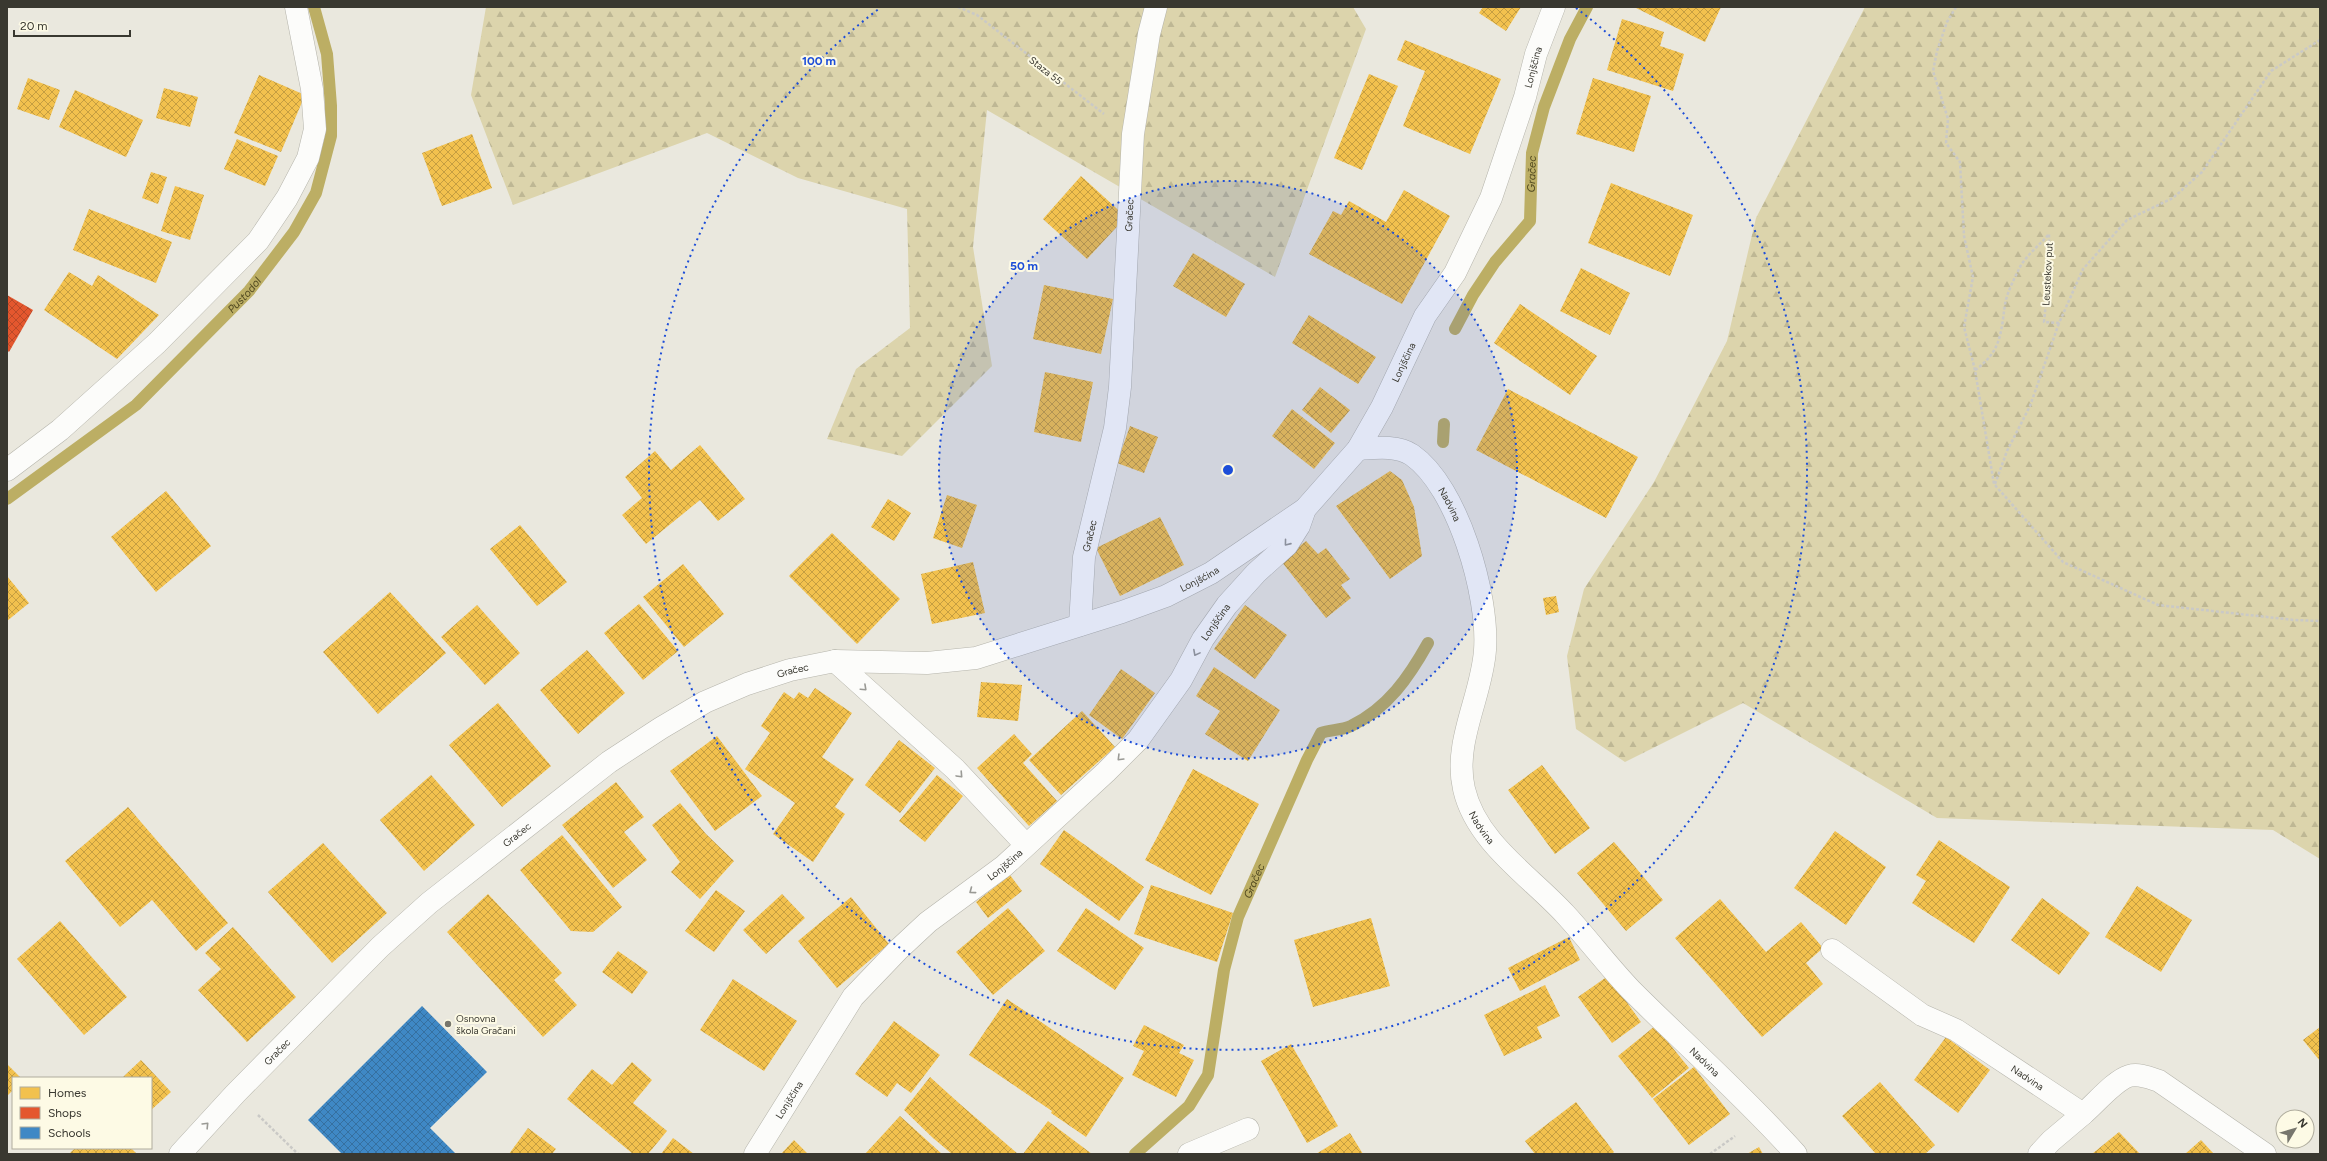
<svg xmlns="http://www.w3.org/2000/svg" width="2327" height="1161" font-family="Figtree,sans-serif">
<defs>
<pattern id="forest-firs" width="22" height="20" patternUnits="userSpaceOnUse"><rect width="22" height="20" fill="#dcd4ac"/><path d="M5 1l3.5 6h-7zM16 11l3.5 6h-7z" fill="#beb794"/></pattern>
<pattern id="homes-cross-hatch" width="8" height="8" patternUnits="userSpaceOnUse"><rect width="8" height="8" fill="#f2c14e"/><path d="M0 0l8 8M0 8l8-8" fill="none" stroke="#c59e41"/></pattern>
<pattern id="shops-cross-hatch" width="8" height="8" patternUnits="userSpaceOnUse"><rect width="8" height="8" fill="#e4572e"/><path d="M0 0l8 8M0 8l8-8" fill="none" stroke="#ba4928"/></pattern>
<pattern id="schools-cross-hatch" width="8" height="8" patternUnits="userSpaceOnUse"><rect width="8" height="8" fill="#3f88c5"/><path d="M0 0l8 8M0 8l8-8" fill="none" stroke="#3670a0"/></pattern>
</defs>
<rect width="100%" height="100%" fill="#eae8de"/>
<!-- forest -->
<path fill="url(#forest-firs)" d="M486,7H1353L1366,29L1275,277L987,110L973,247L992,366L902,456L827,439L856,369L910,328L907,209L798,178L707,133L513,205L471,95Z
M1865,7H2320V859L2273,830L1937,818L1743,703L1625,762L1576,729L1567,656L1584,589L1654,482L1727,341L1756,218Z"/>
<!-- homes -->
<path fill="url(#homes-cross-hatch)" d="M1483,7H1521L1506,31L1479,13Z
M1634,7H1721L1705,42Z
M1622,19L1664,32L1660,46L1684,54L1673,91L1607,70Z
M1405,40L1501,79L1470,154L1403,126L1425,71L1397,60Z
M1369,74L1398,86L1362,170L1334,158Z
M259,75L305,95L281,152L234,133Z
M28,78L60,90L49,120L17,109Z
M1593,78L1651,96L1634,152L1576,134Z
M164,88L198,97L190,127L156,118Z
M75,90L143,120L126,157L59,127Z
M472,134L492,188L442,206L422,153Z
M237,139L278,156L265,186L224,169Z
M151,172L167,177L158,204L142,198Z
M1081,176L1126,217L1087,259L1043,219Z
M1611,183L1693,215L1670,276L1588,243Z
M175,186L204,195L190,240L161,231Z
M1404,190L1450,216L1402,304L1309,254L1333,211L1341,215L1349,201L1386,222Z
M89,209L172,242L156,283L73,250Z
M1193,253L1245,284L1226,317L1173,286Z
M1581,268L1630,293L1610,335L1560,311Z
M69,272L92,286L98,275L159,315L117,359L44,310Z
M1044,285L1113,299L1101,354L1033,339Z
M1520,304L1597,356L1570,395L1494,343Z
M1309,315L1376,357L1358,384L1292,343Z
M1045,372L1093,382L1081,442L1034,432Z
M1320,387L1350,410L1331,433L1302,410Z
M1508,389L1638,457L1606,518L1476,450Z
M1292,409L1335,443L1314,469L1272,436Z
M1130,426L1158,437L1144,473L1117,463Z
M700,445L745,499L718,521L700,500L646,544L622,515L642,498L625,477L655,451L671,470Z
M1390,471L1402,480L1414,507L1422,556L1390,579L1336,506Z
M166,491L211,546L156,592L111,537Z
M947,495L977,505L962,548L933,538Z
M888,499L911,513L894,541L871,527Z
M1160,517L1184,565L1120,596L1096,548Z
M520,525L567,582L537,606L490,549Z
M832,533L900,599L857,644L789,576Z
M1306,541L1318,554L1326,548L1350,579L1341,585L1351,598L1326,618L1281,561Z
M973,562L985,613L932,624L921,574Z
M683,564L724,614L684,647L643,597Z
M7,576L29,603L7,621Z
M390,592L446,653L378,714L323,652Z
M1556,596L1559,612L1546,615L1543,598Z
M639,604L678,651L643,680L604,633Z
M477,605L520,653L485,685L441,637Z
M1245,605L1287,635L1255,679L1214,649Z
M587,650L625,693L578,734L540,690Z
M1214,667L1280,710L1248,761L1205,734L1220,711L1196,696Z
M1121,669L1155,693L1122,739L1089,715Z
M981,682L1022,685L1018,721L977,717Z
M815,688L852,713L822,757L854,779L835,807L845,814L813,862L773,834L795,803L745,769L770,733L761,726L784,692L794,699L799,692L808,698Z
M498,703L551,766L502,807L449,745Z
M1082,711L1115,747L1061,795L1029,760Z
M1014,734L1032,754L1023,763L1057,801L1029,826L977,768Z
M717,736L762,796L715,831L670,771Z
M899,740L935,768L900,813L865,785Z
M1542,765L1590,828L1555,854L1508,790Z
M1193,769L1259,804L1211,895L1145,860Z
M431,775L475,825L424,871L380,820Z
M937,775L963,796L925,842L899,821Z
M616,782L644,817L624,832L647,860L613,888L562,825Z
M680,803L706,834L734,861L700,899L671,872L680,862L652,825Z
M128,807L228,923L196,951L152,900L120,927L65,861Z
M1064,830L1144,887L1119,921L1040,864Z
M1835,831L1886,867L1846,925L1794,888Z
M562,835L622,907L593,932L571,931L520,870Z
M1939,840L2010,887L1974,943L1912,903L1926,881L1916,875Z
M1614,842L1663,900L1626,931L1577,873Z
M323,843L387,913L332,963L268,892Z
M1010,875L1022,891L988,918L976,902Z
M1151,885L1233,913L1217,962L1134,934Z
M2137,886L2192,920L2161,972L2105,937Z
M716,890L745,911L714,952L685,931Z
M488,894L562,973L554,980L577,1005L543,1037L447,932Z
M782,894L805,918L766,954L743,930Z
M851,897L889,944L837,988L798,941Z
M2042,898L2090,933L2059,975L2011,940Z
M1720,899L1766,952L1801,922L1823,948L1806,963L1823,984L1762,1037L1675,938Z
M1008,908L1045,951L993,995L956,952Z
M1086,908L1144,948L1115,990L1057,951Z
M1371,918L1390,986L1313,1007L1294,940Z
M60,921L127,997L84,1035L17,959Z
M233,927L296,997L247,1042L198,990L221,969L205,953Z
M1569,937L1580,960L1520,991L1508,968Z
M618,951L648,972L632,994L602,972Z
M1608,976L1641,1022L1612,1043L1578,997Z
M733,979L797,1021L764,1071L700,1030Z
M1545,985L1560,1016L1537,1027L1542,1038L1504,1056L1484,1015Z
M1007,999L1124,1078L1086,1137L1051,1113L1052,1111L969,1055Z
M894,1021L940,1055L911,1093L897,1083L887,1097L855,1074Z
M1144,1025L1184,1045L1179,1053L1194,1060L1176,1097L1132,1075L1144,1051L1133,1046Z
M1655,1026L1689,1068L1652,1098L1618,1056Z
M2320,1027V1061L2303,1040Z
M1946,1037L1990,1070L1958,1113L1914,1080Z
M1291,1044L1338,1126L1307,1143L1261,1061Z
M141,1060L171,1092L151,1110V1078H122Z
M632,1062L652,1080L633,1103L667,1131L648,1154H633L567,1099L592,1069L612,1085Z
M7,1064L21,1078H13V1090L7,1096Z
M1694,1067L1730,1114L1689,1145L1653,1099Z
M930,1077L961,1105L1018,1154H952L933,1138L904,1110Z
M1880,1082L1935,1145L1925,1154H1876L1842,1116Z
M1576,1102L1614,1152L1612,1154H1535L1525,1141Z
M900,1116L942,1154H865Z
M1048,1121L1092,1154H1023Z
M528,1128L556,1149L552,1154H509Z
M2119,1132L2140,1154H2092Z
M1350,1133L1363,1154H1316Z
M673,1138L694,1154H661Z
M794,1140L808,1154H781Z
M2201,1140L2214,1154H2185Z
M1759,1147L1763,1154H1747Z
M75,1148H131L137,1154H69Z"/>
<!-- shops -->
<path fill="url(#shops-cross-hatch)" d="M7,295L33,310L9,352L7,350Z"/>
<!-- schools -->
<path fill="url(#schools-cross-hatch)" d="M422,1006L487,1072L430,1128L456,1154H342L308,1120Z"/>
<g fill="none" stroke-linecap="round" stroke-linejoin="round">
<!-- stream -->
<g stroke="#bcae64" stroke-width="12">
<path id="s1" d="M1455,329L1473,295L1495,262L1530,221L1532,153L1544,107L1570,39L1587,7"/>
<path d="M1443,442L1444,424"/>
<path id="s2" d="M7,499L136,405L249,291L294,232L316,193L331,136V106L327,54L314,7"/>
<path id="s3" d="M1135,1154L1189,1106L1208,1075L1224,970L1238,917L1307,760L1321,733C1330,730 1342,730 1351,726C1388,708 1409,677 1428,643"/>
</g>
<!-- street casing -->
<g stroke="#b5b4ab" stroke-width="23">
<g id="street">
<path id="s4" d="M1358,449C1375,448 1397,445 1412,455C1458,487 1489,596 1485,650C1482,696 1453,742 1464,789C1476,842 1530,876 1565,914C1588,939 1608,966 1631,990C1686,1045 1744,1096 1796,1154"/>
<path d="M7,470L60,430L157,343L258,241L287,198L308,158L315,129L312,89L296,7"/>
<path id="s5" d="M1080,625L1084,557L1115,428L1120,387L1133,134L1149,34L1156,7"/>
<path d="M835,661L955,769L1026,845"/>
<path id="s6" d="M1832,950L1922,1015L1956,1030L2083,1114L2051,1141L2039,1154"/>
<path d="M2083,1114C2095,1104 2115,1080 2129,1076C2139,1073 2150,1078 2159,1081L2265,1154"/>
<path id="s7" d="M180,1154L235,1094L380,947L429,903L609,762L661,728L705,702L747,684L790,670L835,661L927,663L976,658L1122,612L1166,596L1211,573L1305,509"/>
<path id="s8" d="M755,1154L853,997L899,949L928,922L1004,866L1106,772L1138,740L1181,680L1203,639L1227,605L1256,573L1287,545L1299,526L1305,509L1358,449L1382,407L1425,316L1455,273L1491,198L1525,97L1536,54L1554,7"/>
<path d="M1189,1154L1248,1129"/>
</g>
</g>
<!-- path -->
<path stroke="#cac9c6" stroke-width="2.5" stroke-dasharray="3 2" stroke-linecap="butt" d="M958,7L977,15L1104,114
M1956,7L1947,22L1937,51L1933,71L1948,119L1946,143L1960,162L1964,236L1973,277L1964,327L1975,370L1994,484L2063,562L2158,605L2294,620L2320,621
M1975,370C2001,352 2001,333 2005,304C2007,293 2014,279 2019,269C2025,256 2040,245 2049,234V273L2044,322L2059,323L2083,269L2127,220L2173,198L2202,172L2271,71L2320,40
M1995,484L2007,451L2030,406L2059,323
M258,1115L298,1154
M1710,1154L1735,1136"/>
<!-- street -->
<use href="#street" stroke="#fcfcfa" stroke-width="22"/>
</g>
<!-- one-way arrows -->
<defs><path id="oneway-chevron" d="M-2-3.5L2.5 0L-2 3.5" fill="none" stroke-width="1.6" stroke-linecap="round" stroke-linejoin="round"/></defs>
<g stroke="#9a9a95">
<use href="#oneway-chevron" transform="translate(1287 543) rotate(129)"/>
<use href="#oneway-chevron" transform="translate(1196 653) rotate(118)"/>
<use href="#oneway-chevron" transform="translate(864 688) rotate(43)"/>
<use href="#oneway-chevron" transform="translate(1120 758) rotate(135)"/>
<use href="#oneway-chevron" transform="translate(960 775) rotate(47)"/>
<use href="#oneway-chevron" transform="translate(972 891) rotate(143)"/>
<use href="#oneway-chevron" transform="translate(206 1125) rotate(-46)"/>
</g>
<!-- distance rings -->
<circle cx="1228" cy="470" r="289" fill="#1d4ed8" fill-opacity=".12"/>
<g fill="none" stroke="#1d4ed8" stroke-width="2" stroke-dasharray="2 4">
<circle cx="1228" cy="470" r="289"/>
<path d="M1576 8A579 579 0 1 1 880 8"/>
</g>
<!-- markers -->
<circle fill="#77766d" stroke="#fdfae5" stroke-width="1.5" cx="448" cy="1024" r="4"/>
<g text-anchor="middle" stroke-width="4" stroke-linejoin="round" paint-order="stroke">
<!-- street labels -->
<g font-size="10" fill="#393830" stroke="#fdfae5">
<text dy="4" stroke="none"><textPath href="#s8" startOffset="1359">Lonjščina</textPath></text>
<text transform="translate(1046 70) rotate(38)" y="4">Staza 55</text>
<text dy="4" stroke="none"><textPath href="#s5" startOffset="414">Gračec</textPath></text>
<text transform="translate(2047 274) rotate(-87)" y="4">Leustekov put</text>
<text dy="4" stroke="none"><textPath href="#s8" startOffset="1035">Lonjščina</textPath></text>
<text dy="4" stroke="none"><textPath href="#s4" startOffset="118">Nadvina</textPath></text>
<text dy="4" stroke="none"><textPath href="#s5" startOffset="90">Gračec</textPath></text>
<text dy="4" stroke="none"><textPath href="#s7" startOffset="1211">Lonjšćina</textPath></text>
<text dy="4" stroke="none"><textPath href="#s8" startOffset="711">Lonjščina</textPath></text>
<text dy="4" stroke="none"><textPath href="#s7" startOffset="789">Gračec</textPath></text>
<text dy="4" stroke="none"><textPath href="#s4" startOffset="454">Nadvina</textPath></text>
<text dy="4" stroke="none"><textPath href="#s7" startOffset="465">Gračec</textPath></text>
<text dy="4" stroke="none"><textPath href="#s8" startOffset="387">Lonjščina</textPath></text>
<text dy="4" stroke="none"><textPath href="#s7" startOffset="141">Gračec</textPath></text>
<text dy="4" stroke="none"><textPath href="#s4" startOffset="778">Nadvina</textPath></text>
<text dy="4" stroke="none"><textPath href="#s6" startOffset="234">Nadvina</textPath></text>
<text dy="4" stroke="none"><textPath href="#s8" startOffset="64">Lonjščina</textPath></text>
</g>
<!-- poi labels -->
<g font-size="10" fill="#393830" stroke="#fdfae5" text-anchor="start">
<text x="456" y="1022">Osnovna<tspan x="456" dy="12">škola Gračani</tspan></text>
</g>
<!-- water labels -->
<g font-size="11" font-style="italic" fill="#514920" stroke="#fdfae5">
<text dy="4" stroke="none"><textPath href="#s1" startOffset="179">Gračec</textPath></text>
<text dy="4" stroke="none"><textPath href="#s2" startOffset="314">Pustodol</textPath></text>
<text dy="4" stroke="none"><textPath href="#s3" startOffset="309">Gračec</textPath></text>
</g>
</g>
<circle cx="1228" cy="470" r="6" fill="#1d4ed8" stroke="#fdfae5" stroke-width="2"/>
<g font-size="12" text-anchor="middle" font-weight="bold" fill="#1d4ed8" stroke="#fdfae5" stroke-width="4" stroke-linejoin="round" paint-order="stroke">
<text x="819" y="65">100 m</text>
<text x="1024" y="270">50 m</text>
</g>
<!-- border -->
<rect width="2327" height="1161" fill="none" stroke="#393830" stroke-width="16"/>
<!-- legend -->
<rect x="12" y="1077" width="140" height="72" fill="#fdfae5" stroke="#afac9d"/>
<rect x="20" y="1087" width="20" height="12" fill="#f2c14e" stroke="#afac9d"/>
<text x="48" y="1097" font-size="12" fill="#393830">Homes</text>
<rect x="20" y="1107" width="20" height="12" fill="#e4572e" stroke="#afac9d"/>
<text x="48" y="1117" font-size="12" fill="#393830">Shops</text>
<rect x="20" y="1127" width="20" height="12" fill="#3f88c5" stroke="#afac9d"/>
<text x="48" y="1137" font-size="12" fill="#393830">Schools</text>
<!-- north arrow -->
<g transform="translate(2295 1129) rotate(52)"><circle r="19" fill="#fdfae5" stroke="#afac9d"/>
<path d="M0-3L7 15L0 10L-7 15Z" fill="#77766d"/>
<text y="-6" font-size="11" font-weight="bold" text-anchor="middle" fill="#393830">N</text>
</g>
<!-- scale -->
<path d="M14 30v6h116v-6" fill="none" stroke="#393830" stroke-width="2"/>
<text x="20" y="30" font-size="12" fill="#393830" stroke="#fdfae5" stroke-width="3" paint-order="stroke">20 m</text>
</svg>
